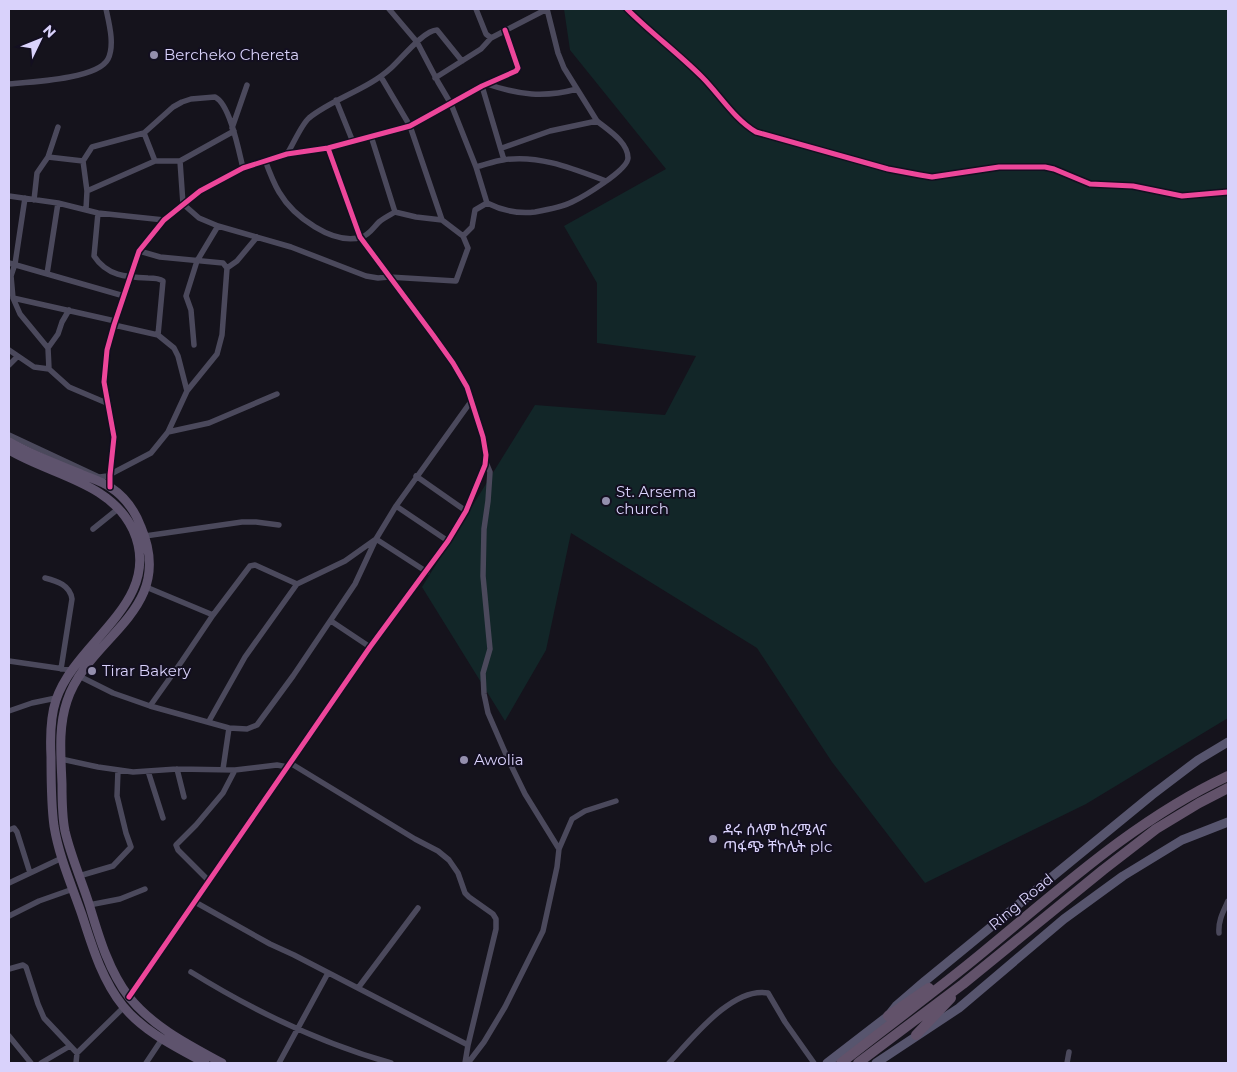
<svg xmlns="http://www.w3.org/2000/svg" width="1237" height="1072" font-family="Montserrat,'Noto Sans Ethiopic',sans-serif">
<rect width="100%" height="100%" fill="#15131c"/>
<!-- green -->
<path fill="#122628" d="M564,9H1228V718L1086,804L925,883L832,762L757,648L571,533L546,650L505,721L422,587L535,405L665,415L696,356L597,343V283L564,226L666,169L570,50Z"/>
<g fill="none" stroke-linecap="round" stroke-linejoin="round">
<!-- minor -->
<path stroke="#4b495c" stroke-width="5.5" d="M389,9L417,42L438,82L451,104L476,167L487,203C501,210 519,214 535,212C546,210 562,207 572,202C583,197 628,170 628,158C628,142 608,130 597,121
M476,9L486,34L491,38L547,9
M627,9C651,33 678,53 702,77C720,95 734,119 756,132L888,169L920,175L932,177L999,167H1045L1054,169L1090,184L1133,186L1182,196L1228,192
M381,77L410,126L442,220
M435,78L481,49L491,38
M9,84C31,82 98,79 108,59C115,45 109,23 106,9
M487,84C519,95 544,98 577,89
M482,86L504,160
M336,100L353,142
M232,128L247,85
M144,133L155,161
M502,148L550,131L597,121L564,68L558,53L547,9
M287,154C293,145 301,125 309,118C334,98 367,90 391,68C401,59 424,30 437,30L462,61
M48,157L83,161L87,191L86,209
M265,160C269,171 273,182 279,192C293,216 333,246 362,237C370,234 373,228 379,222C384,218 390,215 395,212
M83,161L92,147L144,133L173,107L182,102L191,99L215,97C230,104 239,152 243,168
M180,161L183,204L199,218L218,226L291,247L366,276L378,278L389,277L456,281L468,248L463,236L442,220L416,217L395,212L371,136
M476,167C485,165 494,161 503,160C538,154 574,169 606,181
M87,191L155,161H180L234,131
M9,196L58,203L98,213L164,220
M25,198L15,264L11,276L13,298L20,314L48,348L49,369
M34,200L37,173L48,157L58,127
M98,213L94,256C107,276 126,277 148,278C154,278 159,278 163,281L158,335
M463,236L472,227L475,210L487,203
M139,251L160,257L223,263L227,268L222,335L217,354L187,391
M9,263L124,296
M227,268L237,261L257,237
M47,274L58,203
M13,298L115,321
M194,345L191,310L186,296L197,261L218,226
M48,348L58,334L62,322L69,310
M9,350L34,367L49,369L69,387L109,404
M9,365L17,357
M168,432L209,423L277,394
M9,435L101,478
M485,460L490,472L488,501L484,529L483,576L490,649L483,673L484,694L488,713L508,759L525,794L559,849
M416,476L466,511
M100,477L107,476L151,453L168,432L187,391L178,356L174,348L158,335L114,325
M110,487V475L114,437L104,382L107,350L114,325L139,251L164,220L200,191L243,168L287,154L328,148L410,126L482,86L516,71L518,68L505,30
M396,506L448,541
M93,529L119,508
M145,536L242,522H256L279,525
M45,578C57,581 70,585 72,599L61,669
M146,587L213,615
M331,621L370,647
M9,661L71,670
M79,676L113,693L150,706L229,728L247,729L257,725L293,676L355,584L376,539L396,506L472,400
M150,706L182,661L213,615L250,566L255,565L297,584L345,561L376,539L427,572
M9,711L32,703L56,698
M209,721L245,657L297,584
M61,759L98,767L133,772L177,769L235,770L277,765L288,767
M290,763L415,839L438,851L449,860L458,873L465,893L469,897L493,914L496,919V929L468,1045
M177,769L184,797
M223,769L229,728
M148,771L163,818
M9,830L14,828L17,832L30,873
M79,876L113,866L131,847L126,833L117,796L118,770
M209,881L178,850L176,845L196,825L223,793L235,770
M9,883L62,858
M195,902L270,944L294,955L468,1045L465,1063
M89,905L120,899L145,889
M9,916L39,901L73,889
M1219,933C1218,921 1223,912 1228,901
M9,969L23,965L26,967L38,1004L44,1018L77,1053
M191,972C254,1011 320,1043 391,1063
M358,988L418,908
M129,997L370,647L448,541L466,511L485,465L486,455L483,437L467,387L453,363L433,335L360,237L328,148
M9,1036L31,1063
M41,1063L70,1046
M76,1063L77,1053L124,1007
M146,1063L162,1039
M279,1063L328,973
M468,1063L484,1042L505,1007L543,931L557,867L559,849L572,819L585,811L616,801
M669,1063C691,1040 732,986 768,993L785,1022L814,1063
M1067,1063L1069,1052"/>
<!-- secondary -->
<path stroke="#57556e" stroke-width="9" d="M827,1063L888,1016L896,1006L925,981L1152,795L1198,760L1228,742
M876,1063L959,1008L1064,919L1123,876L1182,840L1228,822"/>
<!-- primary -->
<path stroke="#5e536d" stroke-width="9" d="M9,442C32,455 56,464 81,474C90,478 101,481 110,487C124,496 135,511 141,527C177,611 88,636 67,701C58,728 61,756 62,784C62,800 62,816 65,831C71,857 82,881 90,907C99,937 109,971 129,997C153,1027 189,1045 222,1063
M9,450C50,475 111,482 133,530C165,602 76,640 56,700C50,718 50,738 51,757C51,780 51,804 54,826C59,857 72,886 82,915C92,946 102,980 123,1006C144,1032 176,1047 205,1063"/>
<!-- trunk -->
<path stroke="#62526a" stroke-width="10" d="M888,1016L929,988
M916,1035L951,998
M841,1063C888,1026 936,991 982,953C1060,889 1136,819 1228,776
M858,1063L963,984L1103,870L1156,829L1199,803L1228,788"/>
<!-- cycleway casing -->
<g stroke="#130f20" stroke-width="8">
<path id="cycleway" d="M627,9C651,33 678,53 702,77C720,95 734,119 756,132L888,169L920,175L932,177L999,167H1045L1054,169L1090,184L1133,186L1182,196L1228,192
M110,487V475L114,437L104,382L107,350L114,325L139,251L164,220L200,191L243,168L287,154L328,148L410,126L482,86L516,71L518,68L505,30
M129,997L370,647L448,541L466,511L485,465L486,455L483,437L467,387L453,363L433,335L360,237L328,148"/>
</g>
<!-- cycleway -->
<use href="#cycleway" stroke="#ed469a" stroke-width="5"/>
</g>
<!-- markers -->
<g fill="#948fad" stroke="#130f20" stroke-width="2">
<circle cx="154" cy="55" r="5"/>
<circle cx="606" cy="501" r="5"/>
<circle cx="92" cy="671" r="5"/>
<circle cx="464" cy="760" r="5"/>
<circle cx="713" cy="839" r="5"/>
</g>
<g text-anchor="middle" stroke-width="4" stroke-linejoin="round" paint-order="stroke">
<!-- poi labels -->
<g font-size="15" fill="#d9d2fb" stroke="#130f20" text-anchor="start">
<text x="164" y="60">Bercheko Chereta</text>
<text x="616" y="497">St. Arsema<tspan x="616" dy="17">church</tspan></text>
<text x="102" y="676">Tirar Bakery</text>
<text x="474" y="765">Awolia</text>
<text x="723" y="835">ዳሩ ሰላም ከረሜላና<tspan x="723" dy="17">ጣፋጭ ቸኮሌት plc</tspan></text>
</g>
<!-- street labels -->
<g font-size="15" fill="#d9d2fb" stroke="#130f20">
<text transform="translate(1021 902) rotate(-40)" y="5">Ring Road</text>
</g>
</g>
<!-- border -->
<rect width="1237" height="1072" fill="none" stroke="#d9d2fb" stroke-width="20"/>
<!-- north arrow -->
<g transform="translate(40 40) rotate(47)" stroke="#130f20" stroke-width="4" paint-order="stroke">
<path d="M0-4L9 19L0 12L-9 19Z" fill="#d9d2fb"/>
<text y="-8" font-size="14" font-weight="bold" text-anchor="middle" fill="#d9d2fb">N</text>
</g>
</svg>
